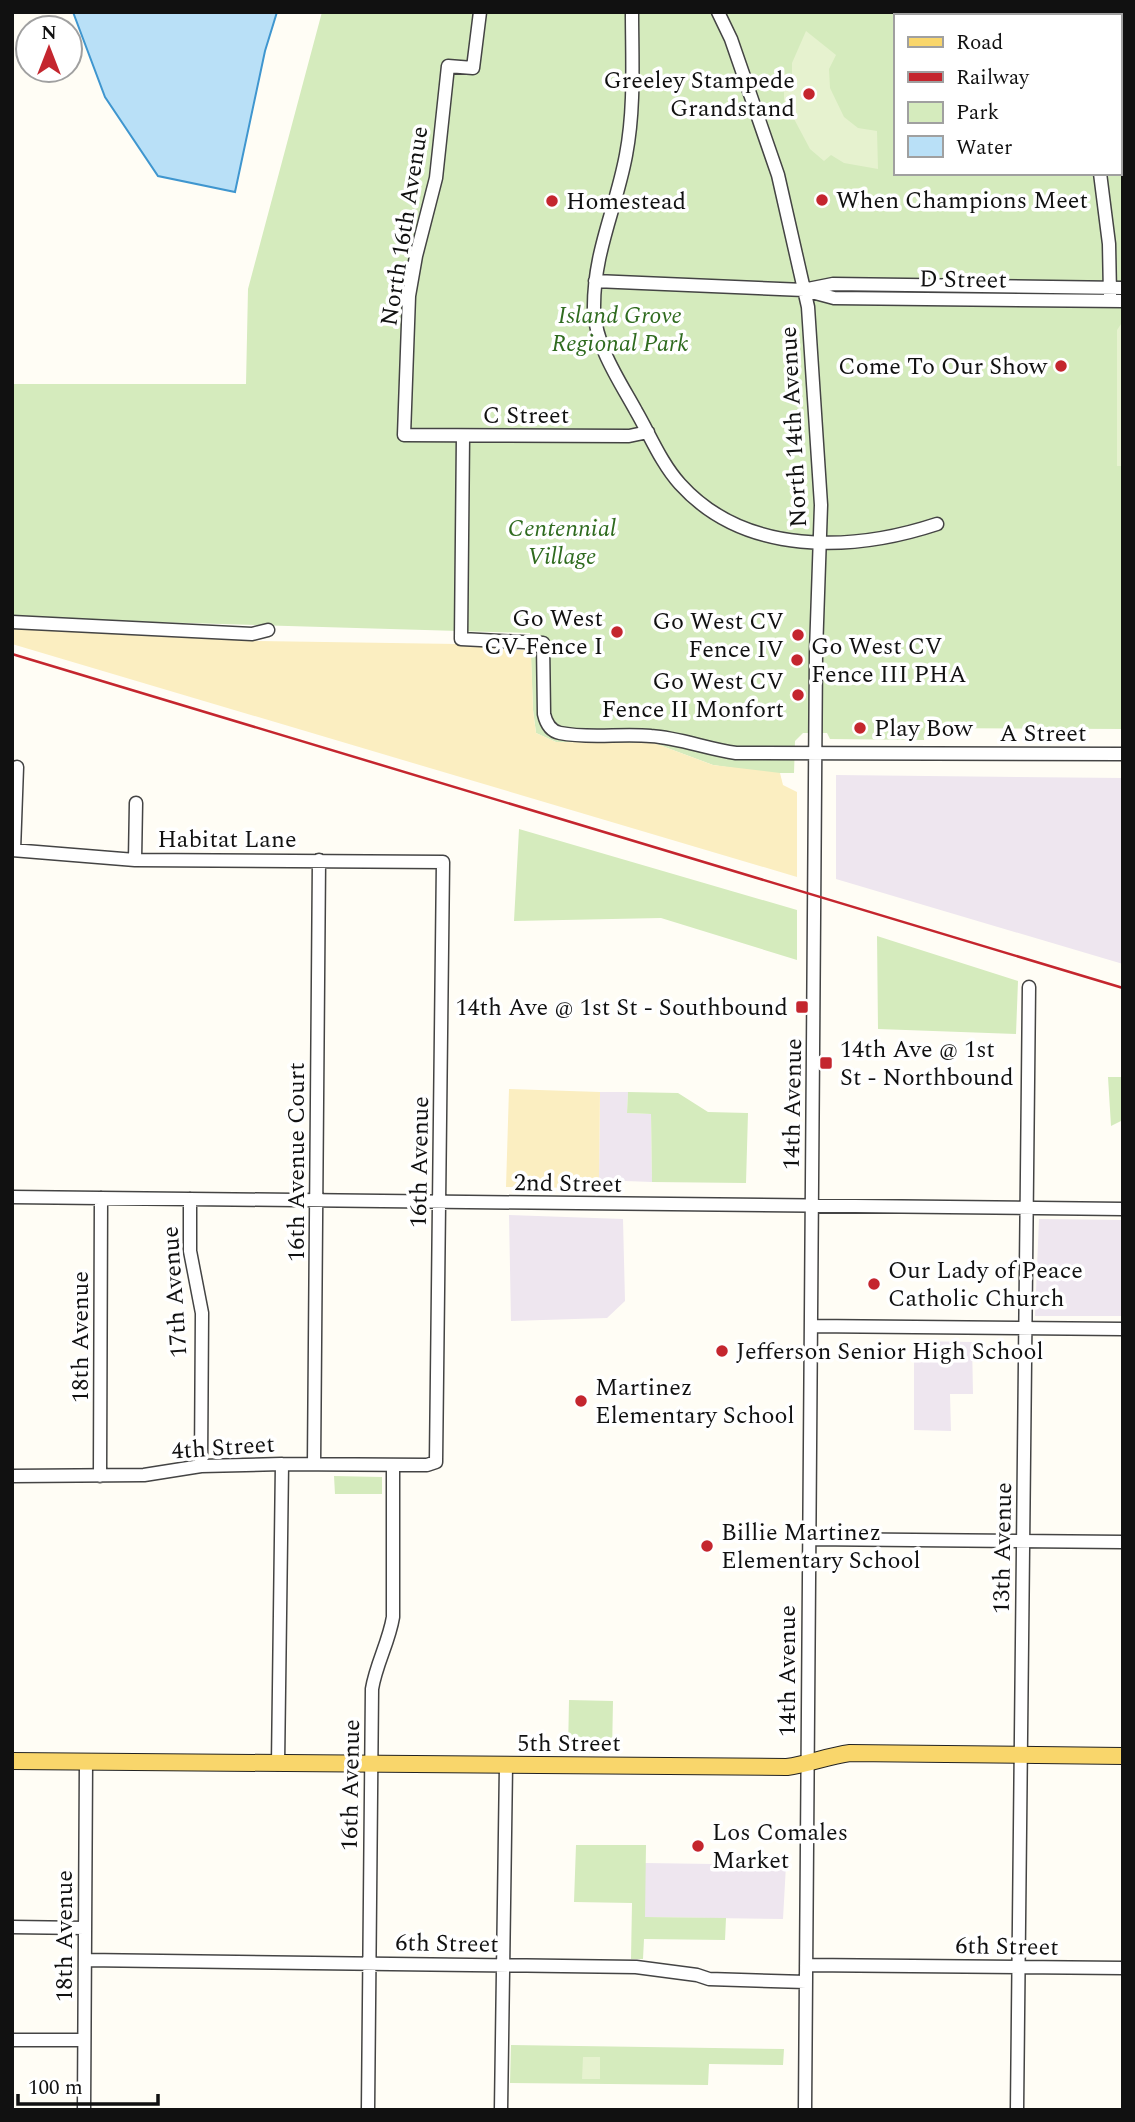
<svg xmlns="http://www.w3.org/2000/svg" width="1135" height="2122" font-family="Spectral,serif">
<rect width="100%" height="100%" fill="#fffdf5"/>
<!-- industrial -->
<path fill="#eee6ef" d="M836,775L1123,778V964L836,879Z
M600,1092H628L627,1113L651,1114L652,1182L599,1180Z
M509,1215L623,1219L625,1301L607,1318L511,1321Z
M1039,1219L1123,1220V1316H1035Z
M914,1341L972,1342L973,1394H950L951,1431L914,1430Z
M645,1863L786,1865L783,1919L645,1917Z"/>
<!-- green -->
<path fill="#d5ebbd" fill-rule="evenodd" d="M322,12H1123V729L925,728L924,740L830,739L827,733H803L795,741L794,773H768L713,765L654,743L556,742L536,733L533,710L530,633L12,618V384H246L248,289ZM895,16H1119V173H895Z
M519,829L797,910V960L661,918L514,921Z
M877,936L1018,981L1016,1034L878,1029Z
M1108,1077H1123V1120L1111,1126Z
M628,1092L678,1093L708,1112L748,1113L746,1183L652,1182L651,1114L627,1113Z
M334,1476L382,1477V1494H335Z
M569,1700L613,1701L612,1753L568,1752Z
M576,1845H646L645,1917L726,1918L725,1940L644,1939L643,1959H631L632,1903L574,1902Z
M511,2045L784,2049L783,2065L709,2064L708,2085L510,2083Z"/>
<!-- sand -->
<path fill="#fbeec1" d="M12,629L66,630L258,641L458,644L531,651L533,710L536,733L556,742L654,743L713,765L780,773L783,785L797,792V877L12,644Z
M509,1089L600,1092L599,1180L583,1188L506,1187Z"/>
<!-- pitch -->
<path fill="#e6f2cf" d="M806,31L836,55L829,69L830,88L844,117L858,128L877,131L878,169L844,163L831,155L824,161L810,149L784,100V79H792V63Z
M1123,321V466H1117V330Z
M583,2057H600V2079H582Z"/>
<!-- water -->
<path fill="#b9e0f7" stroke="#3f96cf" stroke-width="2" d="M73,12H277L265,51L235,192L158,176L105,97Z"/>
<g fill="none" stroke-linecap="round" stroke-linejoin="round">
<!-- minor casing -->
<g stroke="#444" stroke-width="15">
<path id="minor" d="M480,12L473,68L448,66L436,178L416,256L409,296L404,435L629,436L648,432
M632,12C632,59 635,108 626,155C616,209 593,253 594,310C596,347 619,380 636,411C650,435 661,463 680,484C745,556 852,552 937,524
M718,12L731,39L778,175L808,307L821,505L816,652L805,2110
M1079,12L1080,16
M1100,173L1109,244L1110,294
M595,281L804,290L834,298L1123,301
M808,289L833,284L1123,288
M463,436L461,639L543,643L544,714C546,723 550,731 560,733C589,739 622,733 651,736C680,738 707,749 736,753L1123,754
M12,622L252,634L268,630
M12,850L135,860L443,862L436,1462L427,1465L282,1464L201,1466L144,1475L12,1476
M14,850L17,767
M135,860L136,803
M12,1197L1123,1209
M190,1199V1251L202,1313L201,1466
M811,1326L1123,1329
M314,1464L319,860
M100,1476L101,1198
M809,1539L1123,1542
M278,1764L282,1464
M12,1927L85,1928
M85,1960L636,1967L697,1975L709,1979L806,1982
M806,1965L1123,1968
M12,2040H84
M84,2110L86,1762
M368,2110L372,1689C376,1664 389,1642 393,1617V1465
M501,2110L506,1765
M1017,2110L1029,987"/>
</g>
<!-- major casing -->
<g stroke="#222" stroke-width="18">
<path id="major" d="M12,1761L787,1767C808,1764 828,1756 850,1753L1123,1756"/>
</g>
<!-- minor -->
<use href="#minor" stroke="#fff" stroke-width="12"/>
<!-- major -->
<use href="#major" stroke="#f9d66b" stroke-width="16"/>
<!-- rail -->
<path stroke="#c4262e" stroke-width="2.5" d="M12,654L1123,988"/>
</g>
<!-- markers -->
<g fill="#c4262e" stroke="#fff" stroke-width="2.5">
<circle cx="809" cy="94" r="7"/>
<circle cx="822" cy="200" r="7"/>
<circle cx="552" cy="201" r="7"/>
<circle cx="1061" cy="366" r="7"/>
<circle cx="617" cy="632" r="7"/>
<circle cx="798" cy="635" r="7"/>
<circle cx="797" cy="660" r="7"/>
<circle cx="798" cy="695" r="7"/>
<circle cx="860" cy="728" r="7"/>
<rect x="795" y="1000" width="14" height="14" rx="3.5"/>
<rect x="819" y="1056" width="14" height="14" rx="3.5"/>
<circle cx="874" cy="1284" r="7"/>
<circle cx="722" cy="1351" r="7"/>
<circle cx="581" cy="1401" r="7"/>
<circle cx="707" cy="1546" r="7"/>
<circle cx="698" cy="1846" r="7"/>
</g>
<g text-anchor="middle" stroke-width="7" stroke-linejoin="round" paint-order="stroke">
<!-- poi labels -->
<g font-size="24" fill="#111" stroke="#fff" text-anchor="start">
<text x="795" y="88" text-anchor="end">Greeley Stampede<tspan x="795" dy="28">Grandstand</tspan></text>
<text x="836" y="208">When Champions Meet</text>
<text x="566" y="209">Homestead</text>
<text x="1047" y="374" text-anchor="end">Come To Our Show</text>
<text x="603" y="626" text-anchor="end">Go West<tspan x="603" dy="28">CV Fence I</tspan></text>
<text x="784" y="629" text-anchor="end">Go West CV<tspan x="784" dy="28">Fence IV</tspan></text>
<text x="811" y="654">Go West CV<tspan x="811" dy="28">Fence III PHA</tspan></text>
<text x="784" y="689" text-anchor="end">Go West CV<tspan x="784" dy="28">Fence II Monfort</tspan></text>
<text x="874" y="736">Play Bow</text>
<text x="788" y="1015" text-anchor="end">14th Ave @ 1st St - Southbound</text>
<text x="840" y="1057">14th Ave @ 1st<tspan x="840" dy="28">St - Northbound</tspan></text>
<text x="888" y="1278">Our Lady of Peace<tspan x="888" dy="28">Catholic Church</tspan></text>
<text x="736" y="1359">Jefferson Senior High School</text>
<text x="595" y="1395">Martinez<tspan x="595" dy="28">Elementary School</tspan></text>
<text x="721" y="1540">Billie Martinez<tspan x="721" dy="28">Elementary School</tspan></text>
<text x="712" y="1840">Los Comales<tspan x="712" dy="28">Market</tspan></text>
</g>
<!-- street labels -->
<g font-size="24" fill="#111" stroke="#fff">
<text transform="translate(404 226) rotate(-81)" y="8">North 16th Avenue</text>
<text transform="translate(963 279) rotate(1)" y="8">D Street</text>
<text x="526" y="423">C Street</text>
<text transform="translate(793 427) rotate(-93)" y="8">North 14th Avenue</text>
<text x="1043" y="741">A Street</text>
<text x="227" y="847">Habitat Lane</text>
<text transform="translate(792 1104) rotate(-89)" y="8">14th Avenue</text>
<text transform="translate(296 1162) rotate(-90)" y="8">16th Avenue Court</text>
<text transform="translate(419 1162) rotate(-89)" y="8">16th Avenue</text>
<text transform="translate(568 1183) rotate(1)" y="8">2nd Street</text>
<text transform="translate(174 1292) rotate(-94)" y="8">17th Avenue</text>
<text transform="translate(80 1337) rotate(-90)" y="8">18th Avenue</text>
<text transform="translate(223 1447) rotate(-4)" y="8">4th Street</text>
<text transform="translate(1002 1548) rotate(-89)" y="8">13th Avenue</text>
<text transform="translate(787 1671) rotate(-90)" y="8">14th Avenue</text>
<text x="569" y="1751">5th Street</text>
<text transform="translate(350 1785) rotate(-89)" y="8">16th Avenue</text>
<text transform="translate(64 1936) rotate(-90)" y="8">18th Avenue</text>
<text transform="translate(447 1943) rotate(1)" y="8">6th Street</text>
<text transform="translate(1007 1946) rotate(1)" y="8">6th Street</text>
</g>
<!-- park labels -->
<g font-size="24" font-style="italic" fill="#2f6b1f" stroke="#fff">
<text x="620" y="323">Island Grove<tspan x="620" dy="28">Regional Park</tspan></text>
<text x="562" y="536">Centennial<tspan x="562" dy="28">Village</tspan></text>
</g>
</g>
<!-- border -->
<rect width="1135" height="2122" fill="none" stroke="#111111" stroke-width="28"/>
<!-- legend -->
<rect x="894" y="14" width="228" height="161" fill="#ffffff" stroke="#a0a0a0" stroke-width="2"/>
<rect x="908" y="37" width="35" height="10" fill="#f9d66b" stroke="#a0a0a0" stroke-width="2"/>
<text x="956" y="49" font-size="21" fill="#111111">Road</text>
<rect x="908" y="72" width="35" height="10" fill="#c4262e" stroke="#a0a0a0" stroke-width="2"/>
<text x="956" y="84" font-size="21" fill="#111111">Railway</text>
<rect x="908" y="102" width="35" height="21" fill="#d5ebbd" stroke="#a0a0a0" stroke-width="2"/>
<text x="956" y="119" font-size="21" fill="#111111">Park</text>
<rect x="908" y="136" width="35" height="21" fill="#b9e0f7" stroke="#a0a0a0" stroke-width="2"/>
<text x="956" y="154" font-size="21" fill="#111111">Water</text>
<!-- north arrow -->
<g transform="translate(49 49)"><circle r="33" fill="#ffffff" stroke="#a0a0a0" stroke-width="2"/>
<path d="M0-5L12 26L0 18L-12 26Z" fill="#c4262e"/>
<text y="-10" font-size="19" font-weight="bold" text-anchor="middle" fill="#111111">N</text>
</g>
<!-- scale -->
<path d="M18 2094v10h140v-10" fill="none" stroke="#111111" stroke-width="3.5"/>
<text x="28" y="2094" font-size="21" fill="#111111" stroke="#ffffff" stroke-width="5" paint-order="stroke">100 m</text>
</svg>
